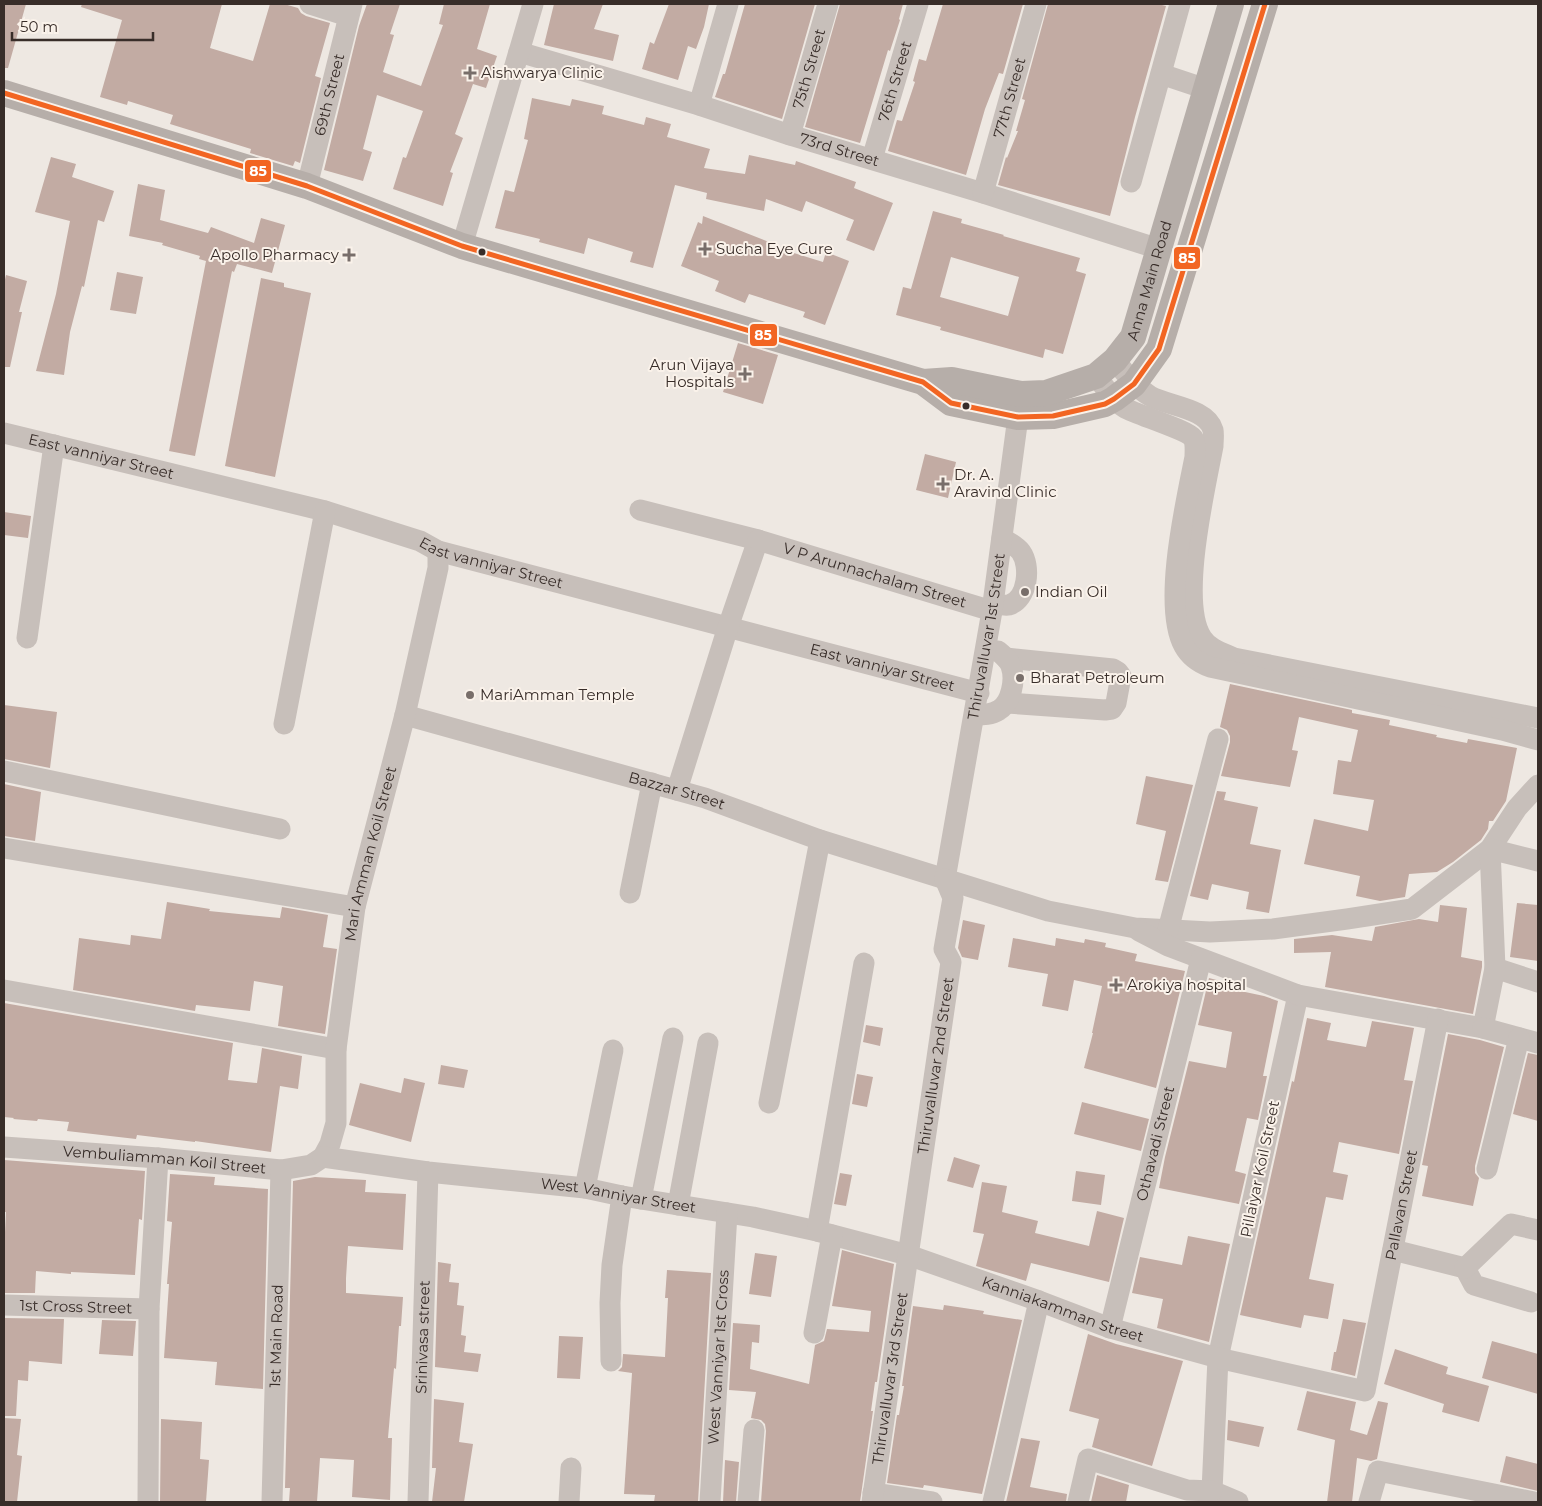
<svg xmlns="http://www.w3.org/2000/svg" width="1542" height="1506" font-family="Montserrat,sans-serif">
<rect width="100%" height="100%" fill="#eee8e2"/>
<!-- building -->
<path fill="#c2aba3" fill-rule="evenodd" d="M4,4H26L8,68H4Z
M82,4H222L210,48L253,61L270,4H284L298,8L301,13L306,16L330,23L315,76L321,78L300,163L295,161L293,166L250,153L251,149L170,124L173,115L128,101L127,105L100,97L122,20L81,7Z
M367,4H400L390,34L394,35L383,72L421,86L443,25L439,24L444,4H490L477,49L497,56L486,88L473,84L455,134L463,138L450,172L453,173L443,206L393,189L403,157L406,158L423,111L377,95L363,149L372,152L363,181L324,170L359,26Z
M554,4H603L594,29L619,35L613,61L544,45Z
M669,4H709L704,27L696,49L688,46L678,80L642,69L650,42L654,44Z
M745,4H815L782,119L715,97L723,74H725Z
M840,4H903L899,19L900,20L890,51L888,50L860,143L805,127Z
M943,4H1023L1003,74L999,73L985,109L966,175L888,151L897,120L902,121L915,82L913,81L919,59L926,61Z
M1048,4H1158L1166,6L1135,117L1110,216L998,185L1006,157L1007,158L1018,131H1016L1025,100L1022,99Z
M532,98L570,106L572,99L604,106L602,114L644,125L646,117L671,124L667,137L710,149L704,168L745,174L749,155L795,165L796,161L856,182L854,188L893,203L874,251L846,240L854,220L806,201L802,212L766,199L764,211L706,199L707,193L675,185L653,268L630,262L633,252L588,238L584,254L539,242L540,239L495,228L505,190L514,192L528,140L524,139Z
M51,157L76,164L72,177L114,191L104,222L98,220L84,287L82,286L70,332L64,375L36,371L56,294L70,221L35,212Z
M138,184L165,190L160,220L208,233L211,227L254,243L261,218L285,225L272,273L237,264L234,272L232,271L195,456L169,451L206,261L199,259L200,256L162,245L163,243L129,236Z
M933,211L962,219L961,223L1004,235L1003,236L1080,258L1076,271L1086,274L1063,354L1045,349L1043,358L940,330L941,327L896,315L903,287L911,289ZM951,257L1019,277L1008,316L940,297Z
M703,216L769,242L768,245L823,262L826,252L849,261L825,325L803,317L805,312L749,294L745,303L715,291L719,281L681,266L698,222L702,224Z
M117,272L143,277L136,314L110,310Z
M6,275L27,281L19,312H22L10,367H4V284Z
M261,278L284,283V287L311,293L275,477L225,466Z
M738,343L778,355L763,404L723,392Z
M925,454L956,462L948,498L916,490Z
M4,512L31,516L28,538L4,535Z
M1230,684L1352,710V713L1390,720L1389,725L1437,735L1436,737L1467,743L1468,739L1517,748L1506,801L1493,821H1489L1488,829L1481,840L1453,862L1437,872L1409,874L1405,897L1380,901L1356,896L1360,876L1304,864L1314,819L1368,831L1374,800L1333,794L1338,760L1351,762L1358,730L1299,717L1292,750L1298,751L1290,787L1221,776L1230,742V736L1227,730L1220,727Z
M4,705L57,712L50,768L4,759Z
M1146,776L1193,785L1168,882L1155,880L1166,831L1136,824Z
M4,784L41,792L35,841L4,836Z
M1217,791L1226,792L1224,800L1258,807L1250,844L1281,850L1269,913L1246,909L1249,892L1212,884L1208,900L1190,896Z
M167,902L210,909L209,911L280,918L282,907L328,915L323,947L337,949L325,1034L278,1026L283,986L254,981L250,1011L196,1005L195,1011L73,990L79,938L130,945L131,935L161,939Z
M1517,903L1538,905V961L1510,957Z
M1440,905L1467,908L1461,957L1482,961V967L1473,1014L1325,987L1331,952L1294,953V939L1332,935L1372,941L1375,927L1419,919L1438,922Z
M963,920L985,925L978,960L962,957L958,948Z
M1013,938L1055,946L1056,938L1084,943L1085,939L1106,943L1105,947L1137,954L1135,961L1185,971L1156,1088L1084,1068L1093,1033H1092L1102,986L1074,980L1068,1011L1042,1006L1048,974L1008,967Z
M1209,978L1232,984L1231,989L1264,996L1278,1001L1263,1076H1267L1258,1120L1247,1118L1235,1171L1246,1174L1239,1204L1159,1188L1165,1157L1189,1061L1226,1068L1232,1032L1198,1025Z
M4,1003L233,1043L228,1080L257,1083L262,1048L302,1056L298,1089L280,1086L271,1152L195,1141V1142L137,1135L136,1139L67,1131L69,1122L38,1119L37,1121L13,1119L14,1118L4,1117Z
M1307,1018L1331,1023L1327,1040L1366,1047L1372,1021L1414,1028L1404,1080L1413,1081L1399,1154L1339,1142L1333,1172L1348,1175L1343,1200L1326,1197L1309,1279L1334,1284L1328,1319L1304,1315L1301,1328L1240,1315L1292,1081L1294,1082Z
M866,1025L883,1028L880,1046L863,1042Z
M1448,1034L1480,1040L1504,1047L1475,1166V1173L1479,1178L1473,1206L1422,1196L1428,1166L1422,1165Z
M1528,1053L1538,1055V1121L1513,1114Z
M441,1065L468,1070L464,1088L438,1084Z
M857,1074L873,1077L867,1107L852,1104Z
M404,1078L425,1083L411,1142L349,1125L360,1083L401,1093Z
M1082,1102L1149,1119L1141,1151L1074,1134Z
M954,1157L980,1165L973,1188L947,1181Z
M4,1160L145,1171L142,1220L139,1219L135,1275L71,1272V1274L36,1271L35,1293H4V1252L6,1212H4Z
M1076,1171L1105,1175L1101,1205L1072,1201Z
M840,1173L852,1175L846,1206L834,1204Z
M170,1174L215,1177L214,1185L268,1189L263,1389L215,1385L217,1362L164,1358L169,1284H167L172,1222L167,1221Z
M315,1177L366,1180L365,1192L406,1194L403,1250L348,1246L346,1278V1293L403,1297L401,1326H399L396,1369L394,1368L388,1438H392L390,1500L352,1497L354,1460L320,1458L317,1502H289L290,1488H285L293,1181Z
M982,1182L1007,1186L1002,1212L1038,1221L1035,1233L1089,1246L1097,1211L1124,1218L1109,1282L1031,1263L1026,1281L976,1266L984,1234L973,1232Z
M1188,1236L1230,1244L1209,1342L1157,1328L1163,1299L1132,1293L1140,1257L1182,1265Z
M842,1250L894,1264L877,1382H875L871,1411H873L860,1502H761L766,1431L765,1424L761,1420L751,1418L756,1392L729,1390L733,1323L760,1325L759,1343L752,1342L750,1369L809,1384L815,1345L824,1341L827,1329L869,1332L871,1311L832,1306Z
M755,1253L777,1256L771,1297L749,1294Z
M438,1262L451,1264L449,1282L459,1283L457,1305L464,1306L461,1335L466,1336L464,1352L481,1354L478,1372L435,1367Z
M667,1270L711,1273L698,1502H654L655,1495L624,1494L632,1373L618,1371L622,1367L623,1354L665,1357L668,1298H665Z
M944,1305L984,1311L983,1314L1022,1320L982,1494L924,1485L923,1488L887,1483L897,1415H899L904,1386H902L913,1306L943,1310Z
M4,1318L64,1319L62,1364L29,1361L28,1381L18,1380L16,1416H4Z
M1343,1319L1366,1323L1355,1376L1331,1370L1334,1352H1336Z
M102,1320L136,1321L133,1356L99,1354Z
M1088,1334L1116,1344L1183,1361L1152,1466L1092,1447L1099,1419L1069,1411Z
M559,1336L583,1337L580,1379L557,1378Z
M1492,1341L1538,1354V1394L1482,1378Z
M1395,1349L1448,1367L1446,1374L1489,1386L1479,1422L1442,1412L1444,1404L1384,1384Z
M1307,1391L1356,1402L1350,1430L1367,1435L1378,1401L1388,1403L1377,1459L1371,1461L1357,1458L1352,1502H1327L1335,1440L1297,1430Z
M434,1399L464,1403L459,1442L473,1444L464,1502H432L436,1468H432Z
M4,1418L21,1419L17,1455L22,1456L17,1502H4Z
M161,1419L202,1422L200,1459L209,1460L206,1502H160Z
M1228,1420L1264,1427L1259,1447L1227,1440Z
M1021,1438L1040,1441L1030,1487L1067,1494L1066,1502H1006Z
M1506,1456L1538,1464V1491L1500,1482Z
M725,1460L739,1462L736,1502H723Z
M1097,1475L1129,1485L1126,1502H1091Z"/>
<g fill="none" stroke-linecap="round" stroke-linejoin="round">
<!-- minor -->
<g stroke="#c7bfba" stroke-width="21">
<path d="M310,4L348,16"/>
<path id="s1" d="M519,52L699,105L790,135L983,193L1159,249"/>
<path d="M1161,74L1206,89"/>
<path d="M699,105L728,4"/>
<path id="s2" d="M790,135L828,4"/>
<path id="s3" d="M872,159L918,4"/>
<path d="M1131,182L1180,4"/>
<path id="s4" d="M307,186L352,4"/>
<path id="s5" d="M983,193L1036,4"/>
<path d="M462,246L533,4"/>
<path d="M1115,360C1125,373 1135,387 1150,396C1167,406 1207,408 1213,430C1214,435 1213,441 1213,446C1205,489 1178,602 1202,638C1209,649 1223,653 1234,658L1538,718"/>
<path d="M1096,376C1105,387 1113,401 1125,408C1138,415 1187,430 1193,438C1196,443 1195,451 1195,457C1186,502 1162,606 1184,646C1190,657 1199,663 1210,667L1502,730L1538,740"/>
<path id="s6" d="M4,433L325,511L420,541L438,551L979,693"/>
<path d="M640,510L758,540L728,627L677,790"/>
<path id="s7" d="M758,540L992,611"/>
<path d="M993,603C998,604 1004,606 1009,605C1028,599 1031,566 1021,552C1017,546 1008,542 1002,538"/>
<path d="M27,638L54,445"/>
<path d="M1006,658L1113,669L1118,672L1121,676L1116,703L1112,709L1105,710L1007,703"/>
<path id="s8" d="M405,715L705,798L820,840L1048,911L1135,928L1210,932L1273,929L1347,919L1412,909L1490,849L1517,808L1538,785"/>
<path d="M975,715C983,715 991,715 999,710C1011,703 1016,680 1011,666C1009,660 1003,655 998,651"/>
<path d="M284,724L325,511"/>
<path d="M4,771L280,829"/>
<path d="M4,848L355,907"/>
<path id="s9" d="M945,879L992,611L1020,402"/>
<path d="M630,893L652,783"/>
<path d="M1168,930L1218,739"/>
<path d="M1139,931L1168,946L1298,995L1218,1358L1212,1491L1238,1502"/>
<path d="M1495,968L1538,982"/>
<path d="M4,990L336,1049"/>
<path d="M1298,995L1483,1028L1495,968L1490,849L1538,861"/>
<path d="M1483,1028L1538,1043"/>
<path d="M769,1103L820,840"/>
<path id="s10" d="M4,1147L158,1158L281,1170L311,1165L323,1157L330,1144L336,1123V1049L355,907L405,715L438,568V551"/>
<path id="s11" d="M323,1157L428,1172L585,1188L622,1196L753,1217L817,1231L908,1255L1039,1301L1110,1328L1218,1358L1365,1391L1438,1019"/>
<path d="M1487,1169L1519,1038"/>
<path d="M585,1188L613,1050"/>
<path d="M641,1199L673,1038"/>
<path d="M678,1205L708,1043"/>
<path d="M817,1231L864,963"/>
<path d="M1393,1250L1465,1268L1474,1285L1531,1302"/>
<path d="M1465,1268L1511,1224L1538,1230"/>
<path id="s12" d="M4,1305L149,1309"/>
<path id="s13" d="M1110,1328L1201,959"/>
<path d="M814,1333L832,1235"/>
<path d="M611,1361L610,1303L612,1265L622,1196"/>
<path d="M873,1493L932,1502"/>
<path d="M148,1502L149,1309L158,1158"/>
<path id="s14" d="M272,1502L281,1170"/>
<path id="s15" d="M418,1502L428,1172"/>
<path d="M569,1502L571,1468"/>
<path id="s16" d="M710,1502L727,1213"/>
<path d="M748,1502L754,1430"/>
<path id="s17" d="M872,1502L951,962L944,949L953,898L945,879"/>
<path d="M993,1502L1039,1301"/>
<path d="M1078,1502L1088,1459L1187,1490L1212,1491"/>
<path d="M1369,1502L1378,1471L1534,1502"/>
</g>
<!-- major -->
<g stroke="#b6aea9" stroke-width="26">
<path d="M4,93L307,186L462,246L923,382L951,403L1018,417L1053,416L1105,404L1114,399L1134,384L1159,349L1265,4"/>
<path id="s18" d="M923,382L952,380L1021,394L1046,393L1096,376L1115,360L1133,337L1231,4"/>
</g>
<!-- bus-1 casing -->
<g stroke="#faf2ea" stroke-width="9">
<path id="bus-1" d="M4,93L307,186L462,246L923,382L951,403L1018,417L1053,416L1105,404L1114,399L1134,384L1159,349L1265,4"/>
</g>
<!-- bus-1 -->
<use href="#bus-1" stroke="#f26522" stroke-width="5"/>
</g>
<!-- markers -->
<g fill="#786e6a" stroke="#faf2ea" stroke-width="2">
<path d="M467.5 65.5h5v5h5v5h-5v5h-5v-5h-5v-5h5z"/>
<path d="M702.5 241.5h5v5h5v5h-5v5h-5v-5h-5v-5h5z"/>
<path d="M346.5 247.5h5v5h5v5h-5v5h-5v-5h-5v-5h5z"/>
<path d="M742.5 366.5h5v5h5v5h-5v5h-5v-5h-5v-5h5z"/>
<path d="M940.5 476.5h5v5h5v5h-5v5h-5v-5h-5v-5h5z"/>
<circle cx="1025" cy="592" r="5"/>
<circle cx="1020" cy="678" r="5"/>
<circle cx="470" cy="695" r="5"/>
<path d="M1113.5 977.5h5v5h5v5h-5v5h-5v-5h-5v-5h5z"/>
</g>
<g fill="#382d29" stroke="#faf2ea" stroke-width="2">
<circle cx="482" cy="252" r="4.5"/>
<circle cx="966" cy="406" r="4.5"/>
</g>
<g text-anchor="middle" stroke-width="4" stroke-linejoin="round" paint-order="stroke">
<!-- street labels -->
<g font-size="15" fill="#382d29" stroke="#faf2ea">
<text dy="5" stroke="none"><textPath href="#s2" startOffset="69">75th Street</textPath></text>
<text dy="5" stroke="none"><textPath href="#s3" startOffset="81">76th Street</textPath></text>
<text dy="5" stroke="none"><textPath href="#s4" startOffset="94">69th Street</textPath></text>
<text dy="5" stroke="none"><textPath href="#s5" startOffset="99">77th Street</textPath></text>
<text dy="5" stroke="none"><textPath href="#s1" startOffset="335">73rd Street</textPath></text>
<text dy="5" stroke="none"><textPath href="#s18" startOffset="290">Anna Main Road</textPath></text>
<text dy="5" stroke="none"><textPath href="#s6" startOffset="100">East vanniyar Street</textPath></text>
<text dy="5" stroke="none"><textPath href="#s6" startOffset="505">East vanniyar Street</textPath></text>
<text dy="5" stroke="none"><textPath href="#s7" startOffset="122">V P Arunnachalam Street</textPath></text>
<text dy="5" stroke="none"><textPath href="#s9" startOffset="246">Thiruvalluvar 1st Street</textPath></text>
<text dy="5" stroke="none"><textPath href="#s6" startOffset="910">East vanniyar Street</textPath></text>
<text dy="5" stroke="none"><textPath href="#s8" startOffset="282">Bazzar Street</textPath></text>
<text dy="5" stroke="none"><textPath href="#s10" startOffset="632">Mari Amman Koil Street</textPath></text>
<text dy="5" stroke="none"><textPath href="#s17" startOffset="441">Thiruvalluvar 2nd Street</textPath></text>
<text dy="5" stroke="none"><textPath href="#s13" startOffset="190">Othavadi Street</textPath></text>
<text dy="5" stroke="none"><textPath href="#s10" startOffset="161">Vembuliamman Koil Street</textPath></text>
<text transform="translate(1260 1169) rotate(-78)" y="5">Pillaiyar Koil Street</text>
<text dy="5" stroke="none"><textPath href="#s11" startOffset="298">West Vanniyar Street</textPath></text>
<text dy="5" stroke="none"><textPath href="#s11" startOffset="1261">Pallavan Street</textPath></text>
<text dy="5" stroke="none"><textPath href="#s12" startOffset="72">1st Cross Street</textPath></text>
<text dy="5" stroke="none"><textPath href="#s11" startOffset="758">Kanniakamman Street</textPath></text>
<text dy="5" stroke="none"><textPath href="#s14" startOffset="166">1st Main Road</textPath></text>
<text dy="5" stroke="none"><textPath href="#s15" startOffset="165">Srinivasa street</textPath></text>
<text dy="5" stroke="none"><textPath href="#s16" startOffset="145">West Vanniyar 1st Cross</textPath></text>
<text dy="5" stroke="none"><textPath href="#s17" startOffset="125">Thiruvalluvar 3rd Street</textPath></text>
</g>
<!-- poi labels -->
<g font-size="15" fill="#382d29" stroke="#faf2ea" text-anchor="start">
<text x="481" y="78">Aishwarya Clinic</text>
<text x="716" y="254">Sucha Eye Cure</text>
<text x="339" y="260" text-anchor="end">Apollo Pharmacy</text>
<text x="734" y="370" text-anchor="end">Arun Vijaya<tspan x="734" dy="17">Hospitals</tspan></text>
<text x="954" y="480">Dr. A.<tspan x="954" dy="17">Aravind Clinic</tspan></text>
<text x="1035" y="597">Indian Oil</text>
<text x="1030" y="683">Bharat Petroleum</text>
<text x="480" y="700">MariAmman Temple</text>
<text x="1127" y="990">Arokiya hospital</text>
</g>
</g>
<g stroke="#faf2ea" stroke-width="2">
<rect x="244" y="159" width="28" height="24" rx="5" fill="#f26522"/>
<rect x="1173" y="246" width="28" height="24" rx="5" fill="#f26522"/>
<rect x="749" y="323" width="29" height="24" rx="5" fill="#f26522"/>
</g>
<g font-size="14" text-anchor="middle" font-weight="bold" fill="#fff">
<text x="258" y="176">85</text>
<text x="1187" y="263">85</text>
<text x="763" y="340">85</text>
</g>
<!-- border -->
<rect width="1542" height="1506" fill="none" stroke="#382d29" stroke-width="10"/>
<!-- scale -->
<path d="M12 32v8h141v-8" fill="none" stroke="#382d29" stroke-width="2.5"/>
<text x="20" y="32" font-size="15" fill="#382d29" stroke="#faf2ea" stroke-width="4" paint-order="stroke">50 m</text>
</svg>
